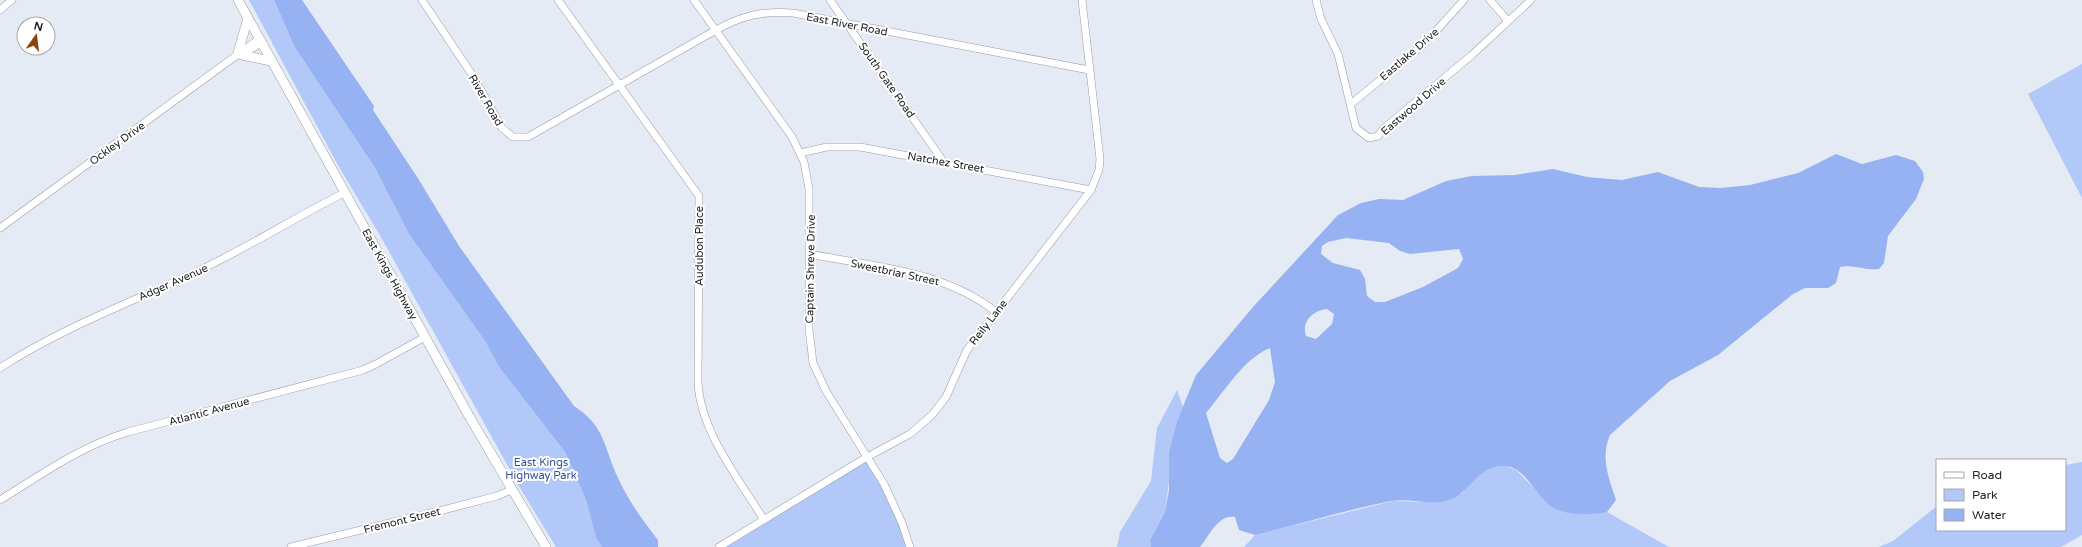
<svg xmlns="http://www.w3.org/2000/svg" width="2082" height="547" font-family="'Varela Round',sans-serif">
<rect width="100%" height="100%" fill="#e5ebf5"/>
<!-- green -->
<path fill="#b2c8f9" d="M249,0H274L294,46L375,168L409,234L485,341L499,367L565,452L586,500L596,538L602,547H556L520,488L382,239L339,167Z
M2082,64V198L2028,94Z
M1177,390L1183,407L1177,421L1165,512L1150,540L1151,547H1117L1120,532L1151,481L1157,428Z
M867,457L902,523L909,547H719Z
M2082,462V535L2061,547H1879L1893,541L1937,506V530H2065V465Z
M1492,466H1506L1516,470L1554,508L1607,512L1669,547H1244L1255,535L1393,501L1425,502L1462,493L1474,479Z"/>
<!-- water -->
<path fill="#96b2f2" fill-rule="evenodd" d="M274,0H302L374,106L373,110L419,180L459,246L574,406C606,427 603,446 618,478C628,500 643,521 658,540V547H602L596,538L586,500L565,452L499,367L485,341L409,234L375,168L294,46Z
M1836,154L1862,164L1896,155L1915,161L1923,172L1924,179L1916,199L1888,236L1884,263L1879,269C1866,271 1853,264 1840,267L1836,283L1828,288H1805L1793,294L1718,355L1670,381L1610,435C1600,458 1609,478 1616,500L1607,512C1591,515 1569,516 1554,508C1536,498 1526,466 1504,466C1476,465 1469,496 1446,501C1428,505 1409,498 1391,501C1346,510 1300,524 1255,535L1239,530L1235,517C1218,514 1210,535 1200,547H1151L1150,540L1165,512L1169,490V453L1177,421L1196,375L1253,307L1338,215L1361,203L1379,199L1403,200L1446,181L1472,176L1515,175L1553,169L1587,177L1622,180L1658,172L1699,187L1721,188L1750,185L1798,173ZM1346,238L1389,243L1400,251L1410,254L1459,249L1463,259L1458,268L1423,287L1385,302H1375L1367,296L1365,279L1360,270L1333,263L1321,254L1322,246L1328,242ZM1327,309L1334,314L1332,324L1316,339L1306,336C1301,322 1313,310 1327,309ZM1270,348L1275,382L1269,400L1233,459L1227,463L1220,458L1206,413C1225,391 1243,359 1270,348Z"/>
<g fill="none" stroke-linecap="round" stroke-linejoin="round">
<!-- minor casing -->
<g stroke="#969ba5" stroke-width="8">
<path id="minor" d="M422,0L473,76L502,128L513,137H528L716,30C743,15 762,11 793,13L1089,70
M558,0L699,196L698,382C700,431 739,479 764,520
M694,0L792,137L804,162L809,189V329L813,363L826,391L884,484L902,523L910,547
M830,0L943,161
M1316,0L1321,19L1338,54L1356,128L1369,138L1378,136L1383,129L1473,54L1531,0
M1490,0L1508,21
M0,10L12,0
M240,55L262,43
M1351,104L1425,43L1464,0
M800,153L827,147H860L1091,190
M0,228L259,39
M810,254C874,267 943,270 996,312
M0,368C61,328 130,303 196,272C247,248 294,218 344,193
M0,500C41,475 81,446 128,432L363,370L376,364L425,337
M291,547L447,509L497,496L511,490
M719,547L867,457L910,434L932,415L946,397L967,350L1091,190L1099,170L1100,159L1082,0"/>
</g>
<!-- major casing -->
<g stroke="#969ba5" stroke-width="10">
<path id="major" d="M238,0L469,416L546,547
M238,53L248,18
M242,55L271,61"/>
</g>
<!-- minor -->
<use href="#minor" stroke="#fff" stroke-width="7"/>
<!-- major -->
<use href="#major" stroke="#fff" stroke-width="9"/>
</g>
<g text-anchor="middle" stroke-width="4" stroke-linejoin="round" paint-order="stroke">
<!-- street labels -->
<g font-size="11" fill="#212327" stroke="#fff">
<text transform="translate(847 24) rotate(11)" y="4">East River Road</text>
<text transform="translate(1409 54) rotate(-41)" y="4">Eastlake Drive</text>
<text transform="translate(887 80) rotate(55)" y="4">South Gate Road</text>
<text transform="translate(486 100) rotate(60)" y="4">River Road</text>
<text transform="translate(1413 106) rotate(-41)" y="4">Eastwood Drive</text>
<text transform="translate(117 143) rotate(-36)" y="4">Ockley Drive</text>
<text transform="translate(946 162) rotate(10)" y="4">Natchez Street</text>
<text transform="translate(699 246) rotate(-90)" y="4">Audubon Place</text>
<text transform="translate(810 269) rotate(-89)" y="4">Captain Shreve Drive</text>
<text transform="translate(895 272) rotate(12)" y="4">Sweetbriar Street</text>
<text transform="translate(390 274) rotate(61)" y="4">East Kings Highway</text>
<text transform="translate(173 282) rotate(-24)" y="4">Adger Avenue</text>
<text transform="translate(988 322) rotate(-52)" y="4">Reily Lane</text>
<text transform="translate(209 411) rotate(-15)" y="4">Atlantic Avenue</text>
<text transform="translate(402 520) rotate(-14)" y="4">Fremont Street</text>
</g>
<!-- park labels -->
<g font-size="11" fill="#33509b" stroke="#fff">
<text x="541" y="466">East Kings<tspan x="541" dy="13">Highway Park</tspan></text>
</g>
</g>
<!-- legend -->
<rect x="1936" y="459" width="130" height="72" fill="#ffffff" stroke="#a6a7a9"/>
<rect x="1944" y="472" width="20" height="6" fill="#ffffff" stroke="#a6a7a9"/>
<text x="1972" y="479" font-size="12" fill="#212327">Road</text>
<rect x="1944" y="489" width="20" height="12" fill="#b2c8f9" stroke="#a6a7a9"/>
<text x="1972" y="499" font-size="12" fill="#212327">Park</text>
<rect x="1944" y="509" width="20" height="12" fill="#96b2f2" stroke="#a6a7a9"/>
<text x="1972" y="519" font-size="12" fill="#212327">Water</text>
<!-- north arrow -->
<g transform="translate(36 36) rotate(14)"><circle r="19" fill="#ffffff" stroke="#a6a7a9"/>
<path d="M0-3L7 15L0 10L-7 15Z" fill="#86460c"/>
<text y="-6" font-size="11" font-weight="bold" text-anchor="middle" fill="#212327">N</text>
</g>
</svg>
